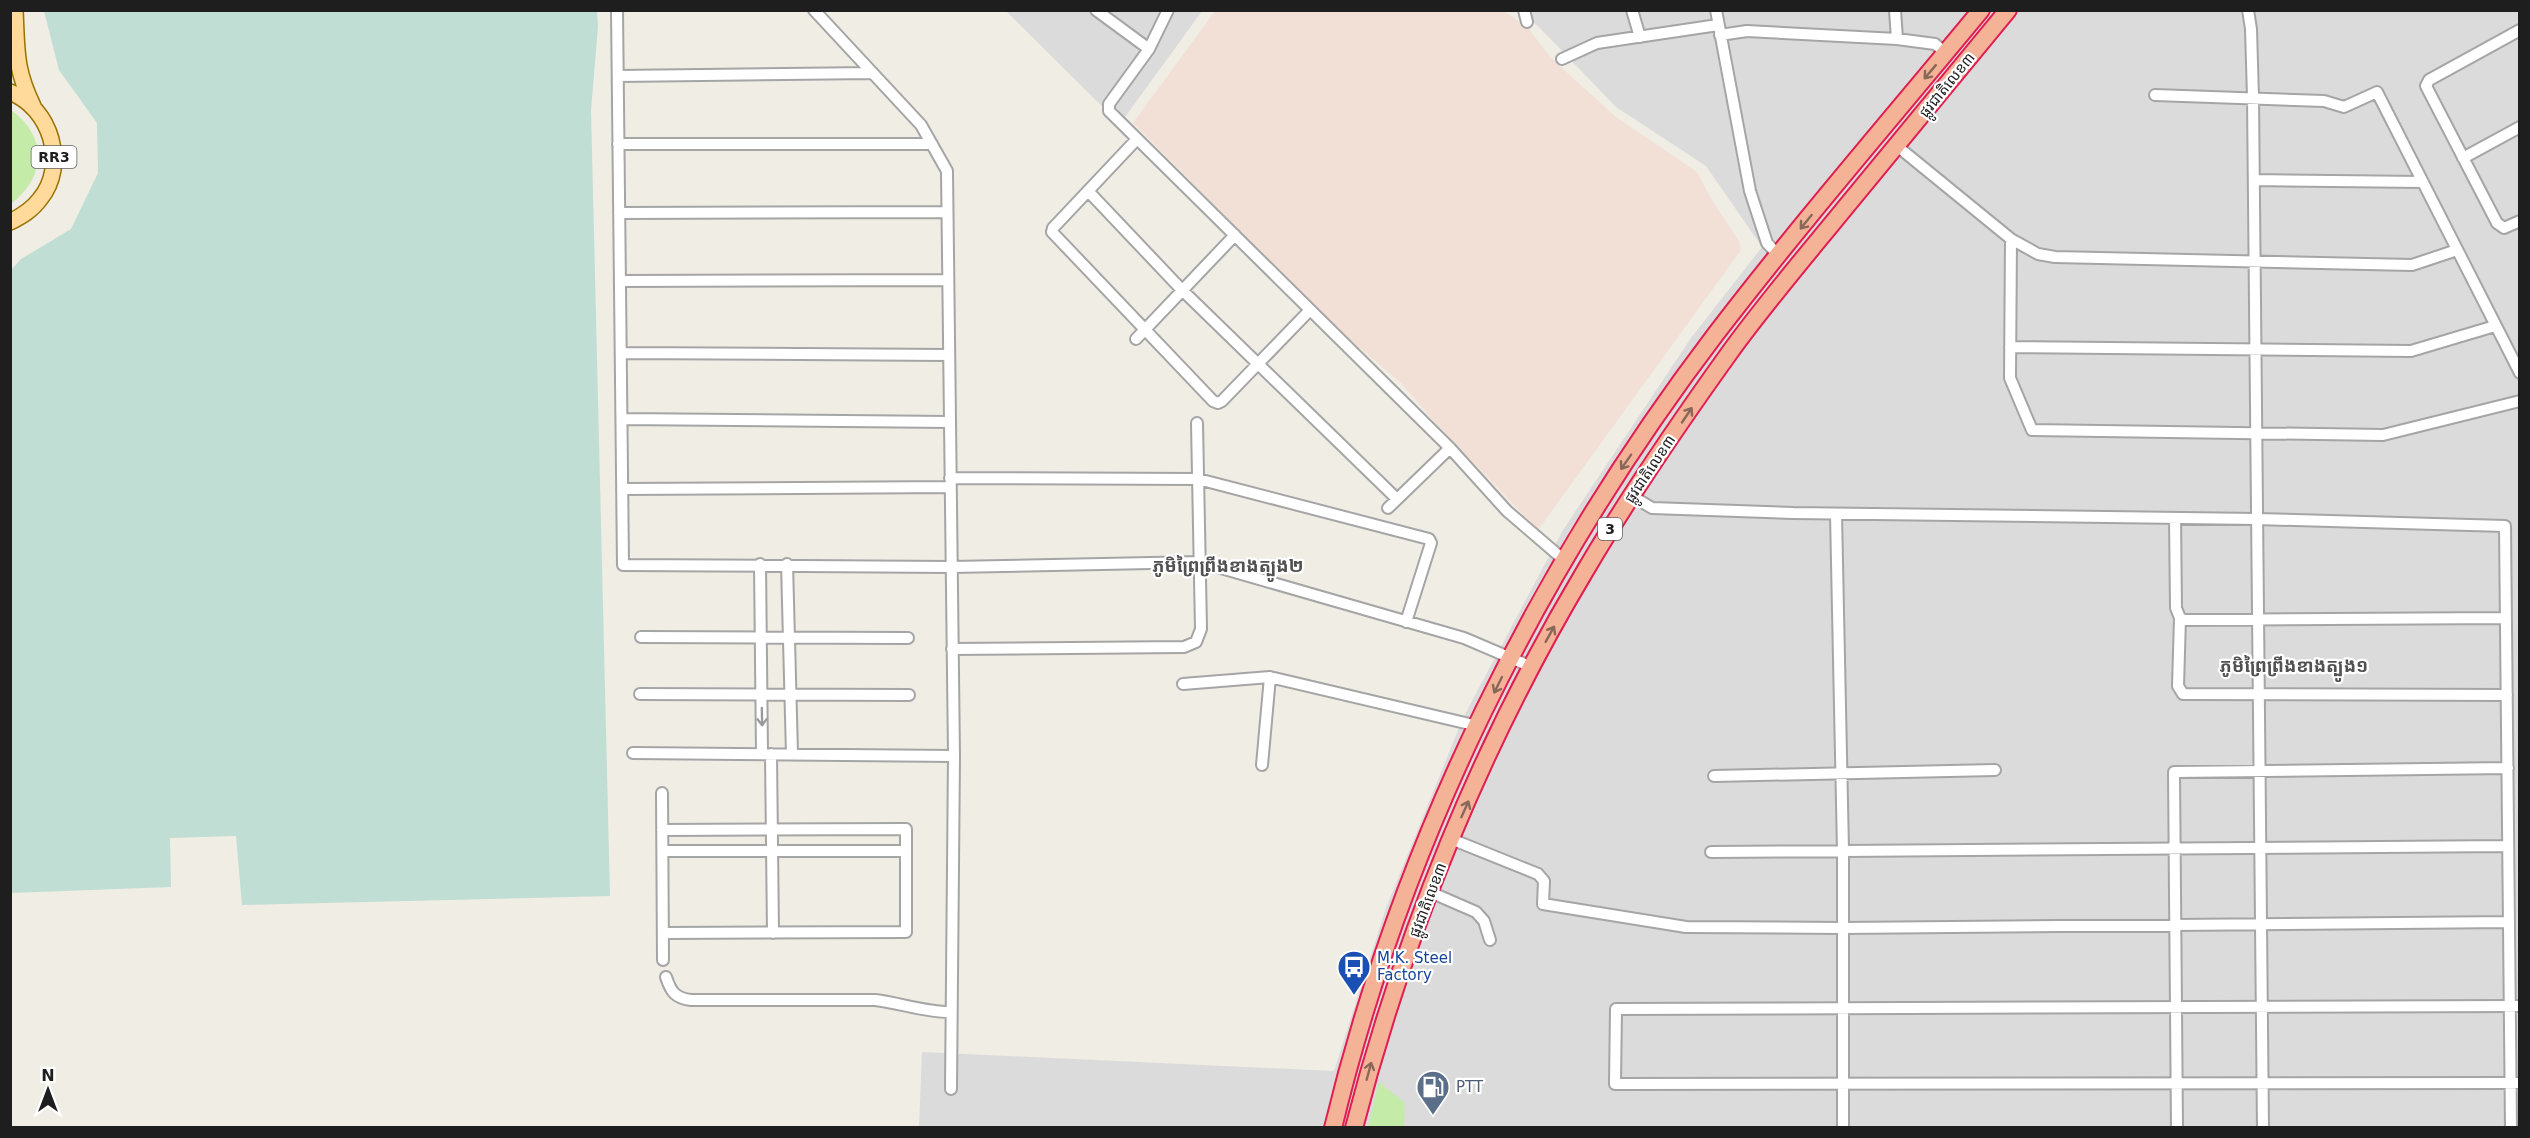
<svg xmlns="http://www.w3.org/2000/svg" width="2530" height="1138" font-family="'DejaVu Sans','Noto Sans Khmer',sans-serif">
<rect width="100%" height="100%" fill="#f0ede4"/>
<!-- residential -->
<path fill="#dcdbdb" d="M1006,11H1202L1120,124Z
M1518,11H2519V1127L919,1128L922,1052L1334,1071L1386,908L1463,718L1563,530L1691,338L1762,247L1706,166L1616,107L1538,26Z"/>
<!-- military -->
<path fill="#f2e0d7" d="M1215,11H1504L1528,28L1551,58L1616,117L1697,172L1713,202L1739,241L1741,250L1538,530L1431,418L1402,384L1312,307L1297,288L1133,123Z"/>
<!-- grass -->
<path fill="#c4eca8" d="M11,110C48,136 46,178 11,204Z
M1379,1082L1405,1103L1404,1127H1368Z"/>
<!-- wetland -->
<path fill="#c0ded3" d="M44,11H597L598,27L591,110L610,896L242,905L236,836L170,838L171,887L11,893V270L21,259L71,229L98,173L97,123L59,70Z"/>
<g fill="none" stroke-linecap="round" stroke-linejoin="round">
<!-- minor casing -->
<g stroke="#a5a5a5" stroke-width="14">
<path id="minor" d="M617,10L623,565L951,567L1200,562L1464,638L1532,667
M814,10L921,125L947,171L954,756L951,1089
M1096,10L1149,49L1109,104V111L1450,448L1507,511L1564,560
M1524,10L1527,22
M1632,10L1640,37
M1716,10L1750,191L1767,243L1779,256
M1895,10L1897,39
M2248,10L2251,29L2253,97L2263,1128
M2520,30L2429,80L2426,86L2497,223L2504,228L2520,221
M1720,35L1747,31L1897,39L1935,44L1946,53
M1149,49L1168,10
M1562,59L1597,43L1718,25
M618,76L873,73
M2155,95L2324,101L2344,107L2377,92L2520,373
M1137,139L1053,228L1052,232L1213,401L1218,403L1222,401L1310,310
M618,144H932
M1897,146L2011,239L2038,254L2055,257L2412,265L2457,250
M2463,158L2520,127
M2254,180L2423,182
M1089,192L1181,289L1397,499
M619,213L947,212
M2011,239L2010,378L2032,430L2383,435L2520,401
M620,281L948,280
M1136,339L1235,235
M2010,347L2411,351L2495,326
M621,353L949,355
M622,419L950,422
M950,478L1198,479L1429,539L1431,543L1406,622
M622,489L950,487
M1632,496L1652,508L1793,513L2257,519L2505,526L2511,1128
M1388,508L1450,448
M1836,514L1843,851V1128
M2175,518L2176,608L2180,618L2184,620L2506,618
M760,564L762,754
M787,564L792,754
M2180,618L2178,686L2183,694L2507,695
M641,637L908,638
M952,649L1184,647L1196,642L1201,629L1197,423
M1183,684L1270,677L1478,726
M640,694L909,695
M633,753L954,756
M771,754L773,933
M1262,765L1270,677
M1714,776L1995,770
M662,793L663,960
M662,830L906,829V932L664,933
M1451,839L1538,874L1544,881L1543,904L1686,927L1843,928L2509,922
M663,851H906
M1711,852L2508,846
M1430,892L1476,912L1484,921L1490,940
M666,977C671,992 675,998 691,1000H875C900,1003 925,1012 950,1012
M2520,1006L1616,1009L1615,1084L2520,1083
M2177,1128L2174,772L2508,768"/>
</g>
<!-- primary casing -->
<g stroke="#997100" stroke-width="18">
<path id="primary" d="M15,10C17,51 15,69 33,106
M10,92C51,108 68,165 40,199C32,210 22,216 10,222"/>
</g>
<!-- trunk casing -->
<g stroke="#e11d52" stroke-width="20">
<path id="trunk" d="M1333,1128C1402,842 1537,569 1715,335C1800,224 1892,118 1981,10
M1354,1128C1404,934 1482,743 1585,571C1629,496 1679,423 1730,352C1767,301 1809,252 1849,203C1902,139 1955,75 2008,10"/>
</g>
<!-- minor -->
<use href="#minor" stroke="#fff" stroke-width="10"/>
<!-- primary -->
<use href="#primary" stroke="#ffda9a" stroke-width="15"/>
<!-- trunk -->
<use href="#trunk" stroke="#f4b297" stroke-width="16"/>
</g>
<!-- one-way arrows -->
<defs><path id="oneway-shaft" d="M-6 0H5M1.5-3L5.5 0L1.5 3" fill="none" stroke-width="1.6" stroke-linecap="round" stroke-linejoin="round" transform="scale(1.5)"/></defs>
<g stroke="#89685a">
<use href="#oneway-shaft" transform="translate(1930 72) rotate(130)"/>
<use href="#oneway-shaft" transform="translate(1806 222) rotate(129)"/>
<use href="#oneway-shaft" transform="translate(1687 415) rotate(-56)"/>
<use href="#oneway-shaft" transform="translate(1626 462) rotate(125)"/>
<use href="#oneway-shaft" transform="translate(1550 634) rotate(-61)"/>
<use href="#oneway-shaft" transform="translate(1498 685) rotate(116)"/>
<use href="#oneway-shaft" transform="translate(1465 809) rotate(-66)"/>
<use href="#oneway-shaft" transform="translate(1369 1071) rotate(-75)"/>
</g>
<use stroke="#9a9a9a" href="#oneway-shaft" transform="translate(762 717) rotate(89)"/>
<!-- icons -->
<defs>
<g id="bus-pin" transform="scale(1.725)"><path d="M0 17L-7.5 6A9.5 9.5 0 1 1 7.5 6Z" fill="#1a4fb4" stroke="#fff"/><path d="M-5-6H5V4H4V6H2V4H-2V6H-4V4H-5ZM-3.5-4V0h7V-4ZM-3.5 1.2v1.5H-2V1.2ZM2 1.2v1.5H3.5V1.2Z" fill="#fff"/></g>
<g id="fuel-pin" transform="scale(1.725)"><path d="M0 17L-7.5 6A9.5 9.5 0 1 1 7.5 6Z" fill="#5c6f8a" stroke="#fff"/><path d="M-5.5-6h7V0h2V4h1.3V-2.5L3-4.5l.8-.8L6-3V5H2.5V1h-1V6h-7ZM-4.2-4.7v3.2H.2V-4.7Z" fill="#fff"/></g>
</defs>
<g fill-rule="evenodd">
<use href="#bus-pin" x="1354" y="967"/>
<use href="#fuel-pin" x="1433" y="1087"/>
</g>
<g text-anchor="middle" stroke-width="4.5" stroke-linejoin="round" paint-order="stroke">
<!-- shield labels -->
<g fill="#fff" stroke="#626262" stroke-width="1.5">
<rect x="31.5" y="146" width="45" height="22" rx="4.5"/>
<rect x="1598" y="518" width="24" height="22" rx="4.5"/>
</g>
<g font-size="14" font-weight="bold" fill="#1e1e1e">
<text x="54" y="162">RR3</text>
<text x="1610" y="534">3</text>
</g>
<!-- street labels -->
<g font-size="15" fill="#1e1e1e" stroke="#fff">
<text transform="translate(1947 85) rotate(-51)" y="5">ផ្លូវជាតិលេខ៣</text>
<text transform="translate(1650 469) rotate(-56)" y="5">ផ្លូវជាតិលេខ៣</text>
<text transform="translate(1428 900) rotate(-69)" y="5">ផ្លូវជាតិលេខ៣</text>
</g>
<!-- transit labels -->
<g font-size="15" fill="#164399" stroke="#fff" text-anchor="start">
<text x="1377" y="963">M.K. Steel<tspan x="1377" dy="17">Factory</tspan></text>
</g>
<!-- service labels -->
<g font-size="15" fill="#4e5e75" stroke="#fff" text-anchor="start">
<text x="1456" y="1092">PTT</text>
</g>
<!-- quarter labels -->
<g font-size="18" font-weight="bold" fill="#515151" stroke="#fff">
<text x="1228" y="572">ភូមិព្រៃព្រីងខាងត្បូង២</text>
<text x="2294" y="672">ភូមិព្រៃព្រីងខាងត្បូង១</text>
</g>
</g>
<!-- border -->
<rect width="2530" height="1138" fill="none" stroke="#1e1e1e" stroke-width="24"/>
<!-- north arrow -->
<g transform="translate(48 1090)" stroke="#ffffff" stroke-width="4.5" paint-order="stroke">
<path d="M0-4.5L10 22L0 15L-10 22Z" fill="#1e1e1e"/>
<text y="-9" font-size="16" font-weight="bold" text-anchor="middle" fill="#1e1e1e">N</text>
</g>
</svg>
